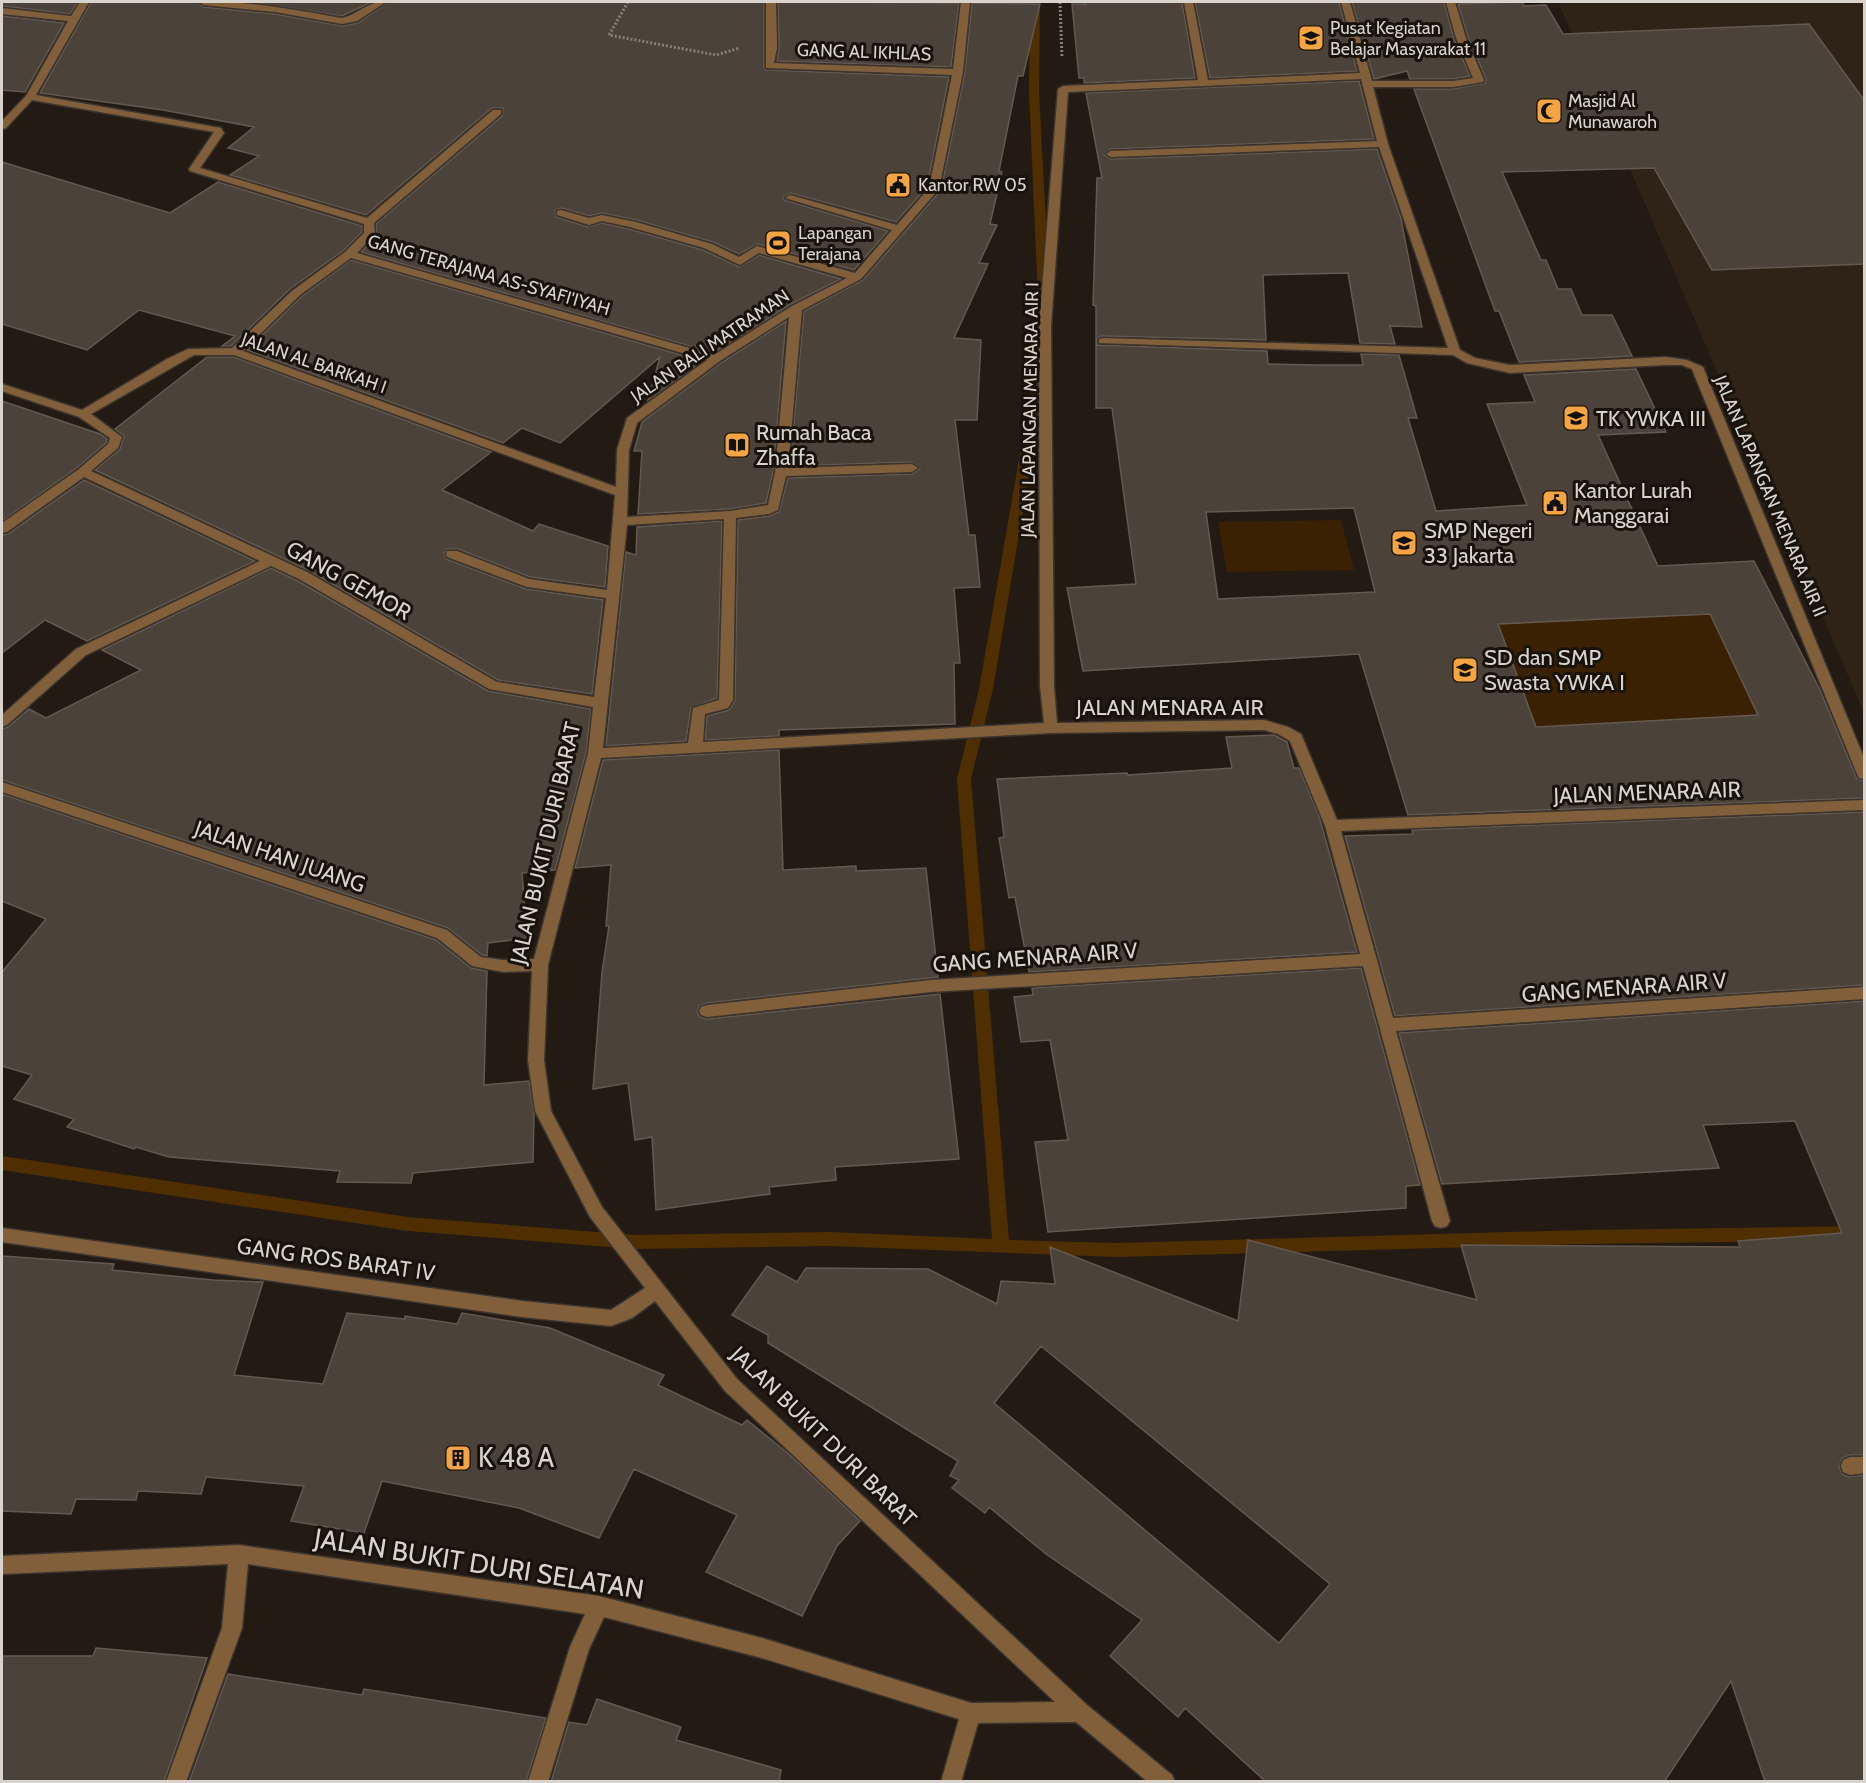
<svg xmlns="http://www.w3.org/2000/svg" width="1866" height="1783" font-family="Cabin,sans-serif">
<rect width="100%" height="100%" fill="#231b13"/>
<!-- built -->
<path fill="#2e2316" d="M1558,2H1864V713Z"/>
<!-- green -->
<path fill="#3a2102" d="M1341,520L1354,570L1227,572L1218,522Z
M1710,614L1758,715L1536,727L1498,624Z"/>
<g fill="none" stroke-linecap="round" stroke-linejoin="round">
<!-- stream -->
<path fill="#4f2e02" fill-rule="evenodd" d="M1030,2H1040L1039,92L1050,299L1044,302L1038,299L1029,92Z
M1043,352L1049,356L993,689L971,779L1009,1240L1116,1243L1584,1230L1864,1226V1240L1584,1244L1116,1257L830,1246L634,1249L408,1231L2,1170V1156L408,1217L634,1235L830,1232L992,1239L957,779L979,689L1037,356Z"/>
</g>
<!-- building -->
<path fill="#4b4239" stroke="#635950" stroke-width="1.5" fill-rule="evenodd" d="M2,2H78L70,14L2,6Z
M91,2H197L204,7L275,14L342,26L358,23L388,2H764V68L766,70L949,77L927,187L896,222L791,193L783,197L784,200L888,231L854,270L758,244L739,254L713,242L636,220L602,213L589,216L562,208L555,210L556,217L588,227L602,223L629,229L703,250L739,267L759,255L841,279L791,304L714,353L361,252L377,236L376,224L502,116L503,108H492L366,215L230,175L259,156L228,148L254,127L163,110L40,93Z
M249,2H372L342,16Z
M778,2L959,3L951,67L777,61L779,48Z
M1085,2H1182L1195,78L1084,83V78H1079L1072,4H1086Z
M1195,2H1339L1357,71L1210,78Z
M1352,2H1444L1454,39L1470,76L1453,79H1410L1407,71L1374,79Z
M1522,2L1524,6L1546,5L1563,34L1809,24L1864,100V264L1712,270L1654,168L1502,172L1541,260H1546L1558,289H1571L1582,315H1612L1632,356L1519,362L1499,311H1495L1414,89H1453L1485,83L1486,79L1468,37L1458,4Z
M972,3L1040,4L1023,76H1018L999,171L1002,172L990,224L997,225L979,263L988,264L954,338L981,340L977,420H955L969,535H975L980,587L954,588L960,663H954L955,724L779,730V736L705,740L707,716L729,710L735,700L738,520L769,516L779,512L788,478L912,474L920,469L912,462L790,466L804,311L863,280L941,190L965,72Z
M2,16L64,23L25,92L2,90Z
M1359,81L1374,139L1111,149L1104,155L1111,159L1377,149L1401,219L1422,327L1390,326L1395,344L1360,343L1348,273L1263,275L1266,340L1103,336L1097,338V345L1267,351L1268,364L1314,365H1363L1361,354L1399,355L1417,418H1408L1436,511L1527,505L1487,404L1535,402L1524,375L1636,369L1666,432L1598,435L1658,566L1754,561L1820,690L1857,779L1864,781V798L1408,815L1359,654L1083,671L1067,588L1136,584L1112,408H1096V306L1093,305L1097,178H1102L1086,93ZM1354,508L1375,592L1218,599L1206,512ZM1710,614L1758,715L1536,727L1498,624Z
M2,162L170,213L218,182L362,226V232L344,250L290,289L231,346H222L235,336L139,310L87,350L2,324Z
M351,260L702,361L648,400L660,357L560,443L522,428L503,443L247,350L301,297Z
M786,321L773,472L766,503L730,509L638,514L642,451H634L642,422L721,363Z
M207,357H234L491,452L442,490L533,531L539,524L608,546L605,587L530,577L458,549H447L444,553L446,559L526,589L603,600L592,694L498,680L310,571L95,470L120,449L124,436L115,429Z
M2,401L100,434L107,439L106,443L78,467L2,521Z
M84,480L255,561L87,641L45,620L2,653V535L8,534Z
M722,521L717,698L691,708L686,741L606,746L626,552L636,555L637,527Z
M271,568L298,581L488,691L591,709L586,753L555,870L522,873L527,938L488,943L487,956L482,955L448,928L2,780V729L8,727L29,709L46,718L141,670L102,650Z
M1274,735L1287,742L1294,768H1299L1319,816L1357,952L1029,972L1015,897L1009,898L999,838L1004,837L997,779L1127,773L1128,775L1232,768L1226,737Z
M779,750L783,870L856,866V871L926,868L938,977L707,1003L699,1006L697,1012L700,1017L707,1019L940,994L959,1159L835,1167L836,1180L769,1187L770,1194L656,1210L652,1137L635,1140L628,1083L593,1089L602,972L609,926H606L611,865L575,868L603,760Z
M2,794L436,940L471,968L487,971L484,1085L529,1081L534,1114L533,1162L413,1173L411,1183L337,1182L340,1171L169,1157L136,1147L134,1149L67,1127L74,1119L14,1099L32,1075L2,1066V972L46,919L2,901Z
M1864,812V985L1395,1016L1345,836L1413,834L1412,830Z
M1361,968L1420,1185L1406,1186V1208L1048,1232L1035,1142L1068,1140L1050,1040L1021,1042L1014,997L1033,995L1032,988Z
M1864,1001V1455H1850L1842,1458L1839,1467L1842,1474L1849,1477L1864,1475V1782H1765L1731,1681L1664,1782H1266L1185,1708L1178,1717L1110,1656L1142,1620L1046,1554L989,1507L985,1513L952,1488L959,1480L950,1476L958,1461L768,1343V1335L732,1315L767,1266L797,1282L806,1268L928,1269L997,1304L1001,1281L1055,1284L1050,1247L1238,1321L1248,1240L1477,1300L1461,1245L1740,1247L1738,1241L1842,1233L1795,1121L1703,1125L1719,1168L1442,1184L1399,1033ZM1041,1346L1330,1584L1279,1643L994,1403Z
M2,1256L114,1264L112,1270L213,1280L263,1282L234,1375L323,1384L347,1313L405,1319V1316L457,1324L462,1313L550,1328L664,1375L658,1385L742,1425L747,1420L790,1455L860,1521L837,1546L802,1616L706,1572L737,1515L634,1469L599,1538L519,1508L382,1481L364,1533L291,1521L304,1486L206,1477L201,1494L138,1491L136,1500L76,1499L71,1514L2,1511Z
M96,1648L207,1658L164,1782H2V1656H93Z
M228,1674L362,1695L364,1689L546,1718L526,1782H189Z
M597,1699L681,1727L676,1740L781,1770L779,1782H551L569,1722L587,1725Z"/>
<g fill="none" stroke-linecap="round" stroke-linejoin="round">
<!-- minor casing -->
<g stroke="#3c352d" stroke-width="3">
<path id="minor" d="M80,2H89L36,95L221,128L224,133L200,168L367,218L493,110H501V114L374,223L375,234L357,253L714,355L792,306L847,278L759,253L740,265L704,248L630,227L602,221L589,225L557,215V211L561,210L589,218L602,215L636,222L712,244L739,257L757,246L855,273L892,230L785,198L790,195L897,225L929,188L952,75L766,68V2H776L777,48L774,63L953,69L961,2H970L963,72L939,189L861,279L802,310L788,468L912,464L918,468L912,472L786,476L778,510L769,514L736,518L733,700L728,708L705,714L703,742L1044,723L1040,686L1039,326L1058,89L1063,86L1198,80L1184,2H1193L1208,80L1360,73L1341,2H1350L1372,81H1453L1473,78L1456,38L1446,2H1455L1466,38L1484,80L1483,82L1453,87H1373L1388,144L1460,350L1475,358L1510,365L1665,357L1687,360L1703,367L1864,758V779L1859,778L1857,774L1692,369L1682,365H1665L1510,373L1467,363L1453,355L1099,343V339L1103,338L1448,348L1379,147L1111,157L1106,154L1111,151L1377,141L1361,79L1068,92L1051,326L1054,686L1057,723L1264,720L1288,727L1301,734L1337,820L1864,800V810L1341,831L1393,1018L1864,987V999L1396,1031L1450,1221L1447,1226L1441,1228L1435,1226L1432,1221L1363,966L931,992L707,1017L701,1015L699,1011L701,1007L707,1005L931,980L1360,954L1325,826L1290,741L1278,734L1264,730L1051,733L601,758L548,965L544,1060L551,1111L602,1207L737,1379L1087,1705L1172,1775L1175,1782H1148L1076,1722L978,1723L961,1782H941L959,1719L762,1658L604,1617L589,1649L548,1782H528L570,1647L585,1614L248,1564L242,1628L186,1782H166L222,1628L228,1564L2,1574V1556L239,1545L599,1596L762,1638L971,1703L1055,1702L725,1391L655,1301L632,1318L611,1326L522,1317L2,1242V1228L522,1301L611,1310L645,1288L590,1217L535,1111L528,1060L532,971L503,972L472,966L437,938L2,792V782L447,930L481,957L503,960L534,959L588,753L593,707L489,689L299,579L271,566L86,655L7,725L2,727V715L76,649L260,561L84,477L7,532L2,533V523L79,469L108,444L110,438L79,417L2,391V384L82,410L167,359L188,349L232,348L292,291L345,252L364,233V224L190,171L189,169L214,132L32,100L6,128L2,129V121L26,96L68,21L2,14V8L71,16ZM351,258L707,360L627,418L617,450L616,487L243,351L300,295ZM789,317L775,472L768,505L730,511L627,517L629,450L637,423L720,361ZM194,355H234L615,495L607,590L529,579L457,551H447L446,554L447,557L527,587L606,598L594,697L497,682L309,573L91,471L118,448L122,437L91,414ZM724,519L719,700L693,708L688,743L603,748L627,525Z
M199,2C246,0 296,10 342,18C358,15 369,0 386,2L357,21L342,24L275,12L204,5Z
M1850,1457H1864V1473L1850,1475L1843,1472L1841,1466L1843,1460Z"/>
</g>
<!-- path -->
<path stroke="#868079" stroke-width="3" stroke-dasharray="2 2" stroke-linecap="butt" d="M628,2L609,35L716,55L740,48
M1060,2L1062,58"/>
<!-- minor -->
<use href="#minor" fill="#815f3b" fill-rule="evenodd"/>
</g>
<!-- icons -->
<defs>
<g id="school-square" transform="scale(1.35)"><rect x="-9" y="-9" width="18" height="18" rx="4" fill="#f4a443" stroke="#19120a"/><path d="M0-5L7-2L0 1L-7-2ZM-4 1L0 2.5L4 1V4Q0 6-4 4Z" fill="#111"/></g>
<g id="mosque-square" transform="scale(1.35)"><rect x="-9" y="-9" width="18" height="18" rx="4" fill="#f4a443" stroke="#19120a"/><path d="M3.5-4.9A6 6 0 1 0 3.5 4.9A5 5 0 1 1 3.5-4.9Z" fill="#111"/></g>
<g id="civic-square" transform="scale(1.35)"><rect x="-9" y="-9" width="18" height="18" rx="4" fill="#f4a443" stroke="#19120a"/><path d="M-.6-6.5H3V-4.5H.6V-3L4-1V1h2V6H-6V1h2V-1L-.6-3ZM-1.2 2.5V6h2.4V2.5Z" fill="#111"/></g>
<g id="stadium-square" transform="scale(1.35)"><rect x="-9" y="-9" width="18" height="18" rx="4" fill="#f4a443" stroke="#19120a"/><path d="M0-5a6.5 5 0 1 0 0 10a6.5 5 0 1 0 0-10ZM-3.5-1.8h7v3.6h-7Z" fill="#111"/></g>
<g id="library-square" transform="scale(1.35)"><rect x="-9" y="-9" width="18" height="18" rx="4" fill="#f4a443" stroke="#19120a"/><path d="M-6-4Q-3-5.5-.7-3.5V5Q-3 3-6 4ZM6-4Q3-5.5 .7-3.5V5Q3 3 6 4Z" fill="#111"/></g>
<g id="building-square" transform="scale(1.35)"><rect x="-9" y="-9" width="18" height="18" rx="4" fill="#f4a443" stroke="#19120a"/><path d="M-4-6H4V6H1V3H-1V6H-4ZM-2.5-4.3h1.7v1.8h-1.7ZM.8-4.3h1.7v1.8H.8ZM-2.5-1h1.7V.8h-1.7ZM.8-1h1.7V.8H.8Z" fill="#111"/></g>
</defs>
<g fill-rule="evenodd">
<use href="#school-square" x="1311" y="38"/>
<use href="#mosque-square" x="1549" y="111"/>
<use href="#civic-square" x="898" y="185"/>
<use href="#stadium-square" x="778" y="243"/>
<use href="#school-square" x="1576" y="418"/>
<use href="#library-square" x="737" y="445"/>
<use href="#civic-square" x="1555" y="503"/>
<use href="#school-square" x="1404" y="543"/>
<use href="#school-square" x="1465" y="670"/>
<use href="#building-square" x="458" y="1458"/>
</g>
<g text-anchor="middle" stroke-width="6" stroke-linejoin="round" paint-order="stroke">
<!-- far-poi labels -->
<g font-size="18" fill="#d8d3cd" stroke="#19120a" text-anchor="start">
<text x="1330" y="34">Pusat Kegiatan<tspan x="1330" dy="21">Belajar Masyarakat 11</tspan></text>
<text x="1568" y="107">Masjid Al<tspan x="1568" dy="21">Munawaroh</tspan></text>
<text x="918" y="191">Kantor RW 05</text>
<text x="798" y="239">Lapangan<tspan x="798" dy="21">Terajana</tspan></text>
</g>
<!-- far-street labels -->
<g font-size="18" fill="#d8d3cd" stroke="#19120a">
<text transform="translate(864 52) rotate(2)" y="6">GANG AL IKHLAS</text>
<text transform="translate(489 275) rotate(16)" y="6">GANG TERAJANA AS-SYAFI'IYAH</text>
<text transform="translate(710 346) rotate(-34)" y="6">JALAN BALI MATRAMAN</text>
<text transform="translate(314 363) rotate(19)" y="6">JALAN AL BARKAH I</text>
<text transform="translate(1030 410) rotate(-89)" y="6">JALAN LAPANGAN MENARA AIR I</text>
<text transform="translate(1770 496) rotate(67)" y="6">JALAN LAPANGAN MENARA AIR II</text>
</g>
<!-- poi labels -->
<g font-size="22" fill="#d8d3cd" stroke="#19120a" text-anchor="start">
<text x="1596" y="426">TK YWKA III</text>
<text x="756" y="440">Rumah Baca<tspan x="756" dy="25">Zhaffa</tspan></text>
<text x="1574" y="498">Kantor Lurah<tspan x="1574" dy="25">Manggarai</tspan></text>
<text x="1424" y="538">SMP Negeri<tspan x="1424" dy="25">33 Jakarta</tspan></text>
<text x="1484" y="665">SD dan SMP<tspan x="1484" dy="25">Swasta YWKA I</tspan></text>
</g>
<!-- street labels -->
<g font-size="22" fill="#d8d3cd" stroke="#19120a">
<text transform="translate(349 580) rotate(29)" y="8">GANG GEMOR</text>
<text x="1170" y="715">JALAN MENARA AIR</text>
<text transform="translate(1647 792) rotate(-2)" y="8">JALAN MENARA AIR</text>
<text transform="translate(545 843) rotate(-77)" y="8">JALAN BUKIT DURI BARAT</text>
<text transform="translate(280 856) rotate(19)" y="8">JALAN HAN JUANG</text>
<text transform="translate(1035 957) rotate(-4)" y="8">GANG MENARA AIR V</text>
<text transform="translate(1624 987) rotate(-4)" y="8">GANG MENARA AIR V</text>
<text transform="translate(336 1259) rotate(8)" y="8">GANG ROS BARAT IV</text>
<text transform="translate(824 1436) rotate(44)" y="8">JALAN BUKIT DURI BARAT</text>
</g>
<!-- near-poi labels -->
<g font-size="27" fill="#d8d3cd" stroke="#19120a" text-anchor="start">
<text x="478" y="1467">K 48 A</text>
</g>
<!-- near-street labels -->
<g font-size="27" fill="#d8d3cd" stroke="#19120a">
<text transform="translate(479 1564) rotate(9)" y="9">JALAN BUKIT DURI SELATAN</text>
</g>
</g>
<!-- border -->
<rect width="1866" height="1783" fill="none" stroke="#d8d3cd" stroke-width="6"/>
</svg>
